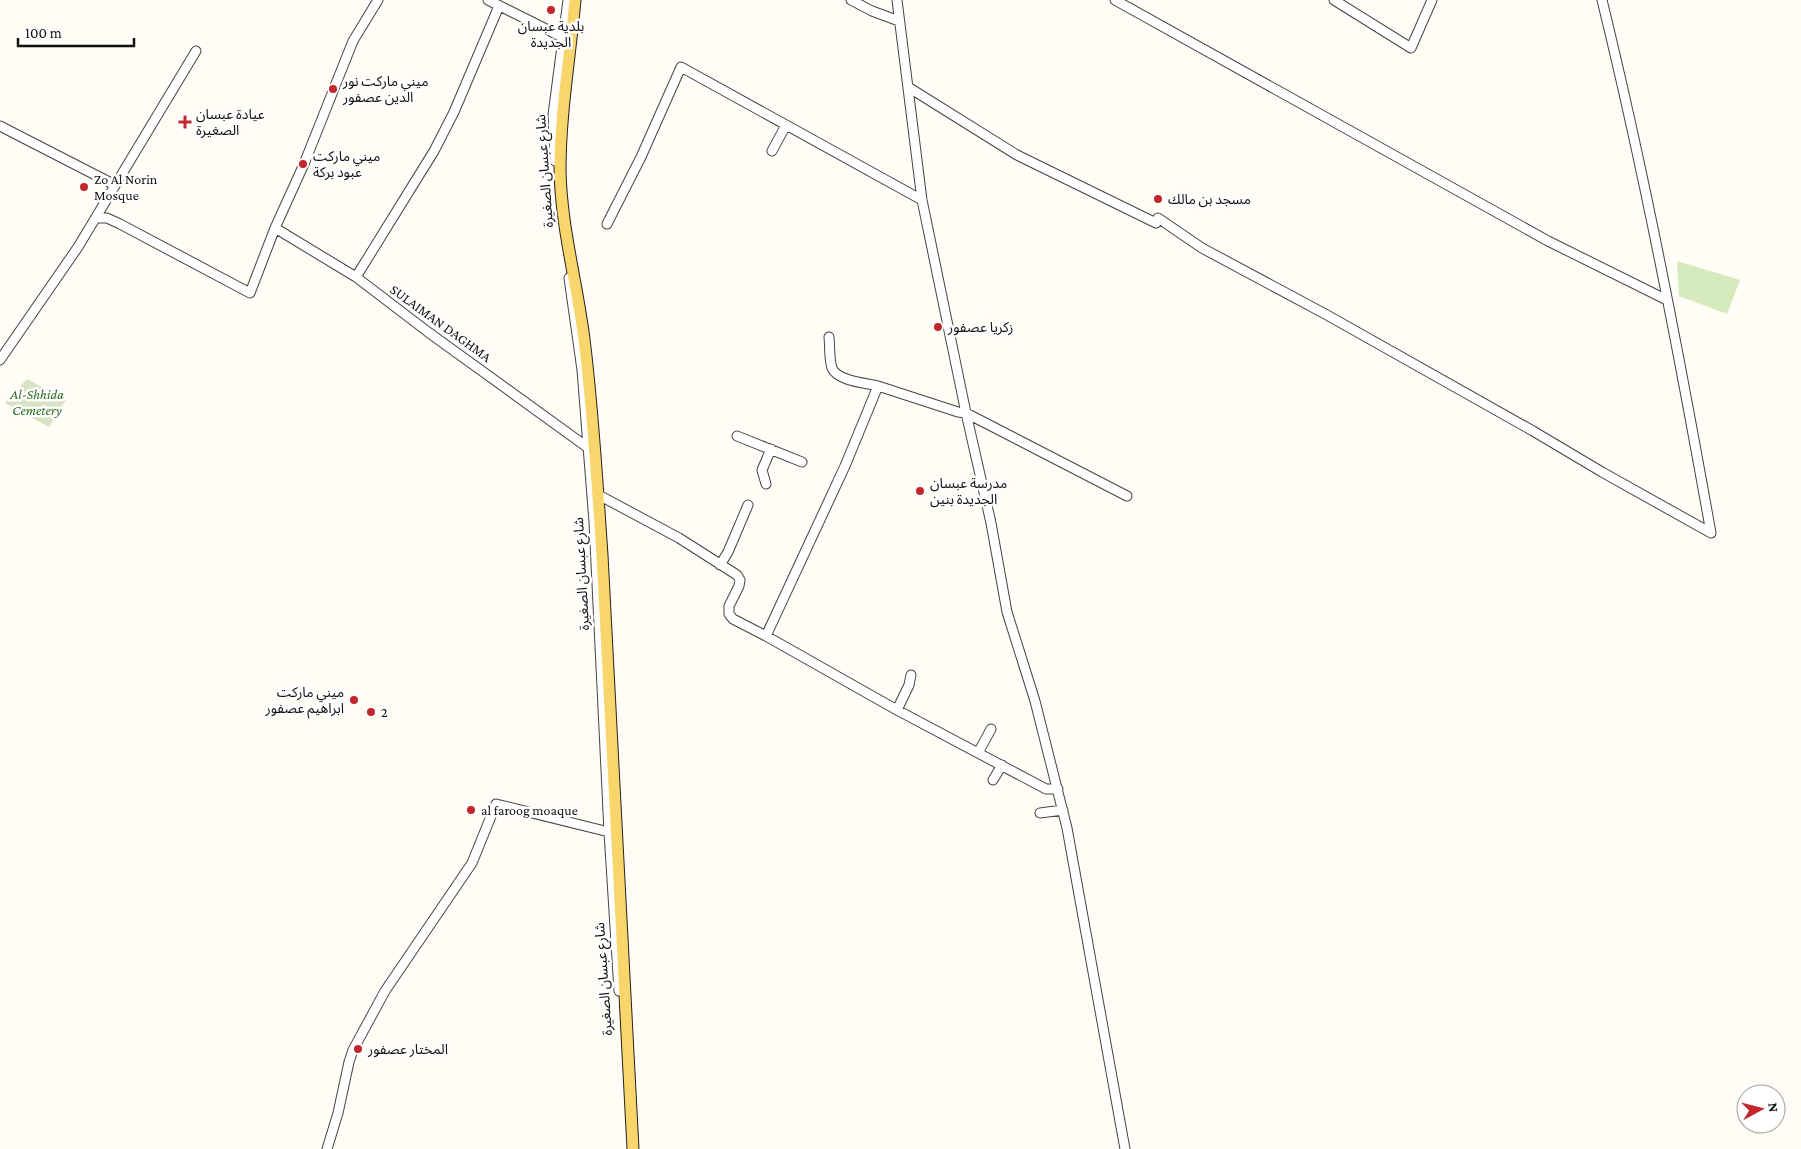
<svg xmlns="http://www.w3.org/2000/svg" width="1801" height="1149" font-family="'Crimson Pro','Noto Sans Arabic',serif">
<rect width="100%" height="100%" fill="#fffdf5"/>
<!-- green -->
<path fill="#d5ebbd" d="M1677,261L1740,280L1727,314L1679,296Z"/>
<!-- cemetery -->
<path fill="#d9e3c4" d="M27,379L66,400L49,427L5,403Z"/>
<g fill="none" stroke-linecap="round" stroke-linejoin="round">
<!-- minor casing -->
<g stroke="#444" stroke-width="11">
<path id="minor" d="M488,0L564,38
M851,0L872,11L899,21
M897,0L922,200L966,413L991,523L1007,612L1035,701L1067,828L1125,1149
M1115,0L1548,241L1667,300
M1334,0L1411,48L1432,0
M1602,0C1645,176 1679,354 1711,533
M908,87L1017,155L1156,223L1158,218L1202,248L1327,315L1533,431L1602,472L1711,533
M0,126L115,185
M772,151L786,125
M555,161L553,115L568,0
M96,218H107L120,224L250,293L275,228L304,164L353,41L378,0
M607,224L641,157L681,67L922,200
M275,228L356,277L428,332L587,447
M356,277L434,151L454,112L499,6
M569,278L582,370L594,522L609,832L619,991
M829,337C830,347 829,359 832,368C837,381 866,383 878,386
M0,360L78,247L196,51
M737,436L802,462
M766,484L762,470L771,449
M593,492L679,538L737,575L740,580L739,586L729,606V614L733,619L766,636L897,710L1046,789H1058
M720,565L728,552L748,505
M766,636L845,466L878,386L958,412L966,413L1127,496
M897,710L909,685L911,675
M978,753L991,729
M993,780L1002,765
M1040,813L1063,810
M327,1149L338,1113L349,1062L353,1050L385,991L472,863L496,804L609,832"/>
</g>
<!-- major casing -->
<g stroke="#222" stroke-width="13">
<path id="major" d="M575,0C570,57 560,113 560,170C561,227 577,283 584,339C593,411 597,483 602,555L633,1149"/>
</g>
<!-- minor -->
<use href="#minor" stroke="#fff" stroke-width="9"/>
<!-- major -->
<use href="#major" stroke="#f9d66b" stroke-width="11"/>
</g>
<!-- markers -->
<g fill="#c4262e" stroke="#fff" stroke-width="2">
<circle cx="551" cy="10" r="5"/>
<circle cx="333" cy="89" r="5"/>
<path d="M182.5 114.5h5v5h5v5h-5v5h-5v-5h-5v-5h5z"/>
<circle cx="303" cy="164" r="5"/>
<circle cx="84" cy="187" r="5"/>
<circle cx="1158" cy="199" r="5"/>
<circle cx="938" cy="327" r="5"/>
<circle cx="920" cy="491" r="5"/>
<circle cx="354" cy="700" r="5"/>
<circle cx="371" cy="712" r="5"/>
<circle cx="471" cy="810" r="5"/>
<circle cx="358" cy="1049" r="5"/>
</g>
<g text-anchor="middle" stroke-width="5" stroke-linejoin="round" paint-order="stroke">
<!-- poi labels -->
<g font-size="14" fill="#111" stroke="#fff" text-anchor="start">
<text x="551" y="31" text-anchor="middle">بلدية عبسان<tspan x="551" dy="16">الجديدة</tspan></text>
<text x="343" y="86">ميني ماركت نور<tspan x="343" dy="16">الدين عصفور</tspan></text>
<text x="196" y="119">عيادة عبسان<tspan x="196" dy="16">الصغيرة</tspan></text>
<text x="313" y="161">ميني ماركت<tspan x="313" dy="16">عبود بركة</tspan></text>
<text x="94" y="184">Zo Al Norin<tspan x="94" dy="16">Mosque</tspan></text>
<text x="1168" y="204">مسجد بن مالك</text>
<text x="948" y="332">زكريا عصفور</text>
<text x="930" y="488">مدرسة عبسان<tspan x="930" dy="16">الجديدة بنين</tspan></text>
<text x="344" y="697" text-anchor="end">ميني ماركت<tspan x="344" dy="16">ابراهيم عصفور</tspan></text>
<text x="381" y="717">2</text>
<text x="481" y="815">al faroog moaque</text>
<text x="368" y="1054">المختار عصفور</text>
</g>
<!-- street labels -->
<g font-size="14" fill="#111" stroke="#fff">
<text transform="translate(544 171) rotate(-94)" y="5">شارع عبسان الصغيرة</text>
<text transform="translate(441 323) rotate(36)" y="5">SULAIMAN DAGHMA</text>
<text transform="translate(581 574) rotate(-93)" y="5">شارع عبسان الصغيرة</text>
<text transform="translate(603 979) rotate(-94)" y="5">شارع عبسان الصغيرة</text>
</g>
<!-- park labels -->
<g font-size="14" font-style="italic" fill="#2f6b1f" stroke="#fff">
<text x="37" y="399">Al-Shhida<tspan x="37" dy="16">Cemetery</tspan></text>
</g>
</g>
<!-- north arrow -->
<g transform="translate(1761 1109) rotate(83)"><circle r="24" fill="#ffffff" stroke="#a0a0a0"/>
<path d="M0-4L9 19L0 12L-9 19Z" fill="#c4262e"/>
<text y="-8" font-size="14" font-weight="bold" text-anchor="middle" fill="#111111">N</text>
</g>
<!-- scale -->
<path d="M18 38v8h116v-8" fill="none" stroke="#111111" stroke-width="2.5"/>
<text x="25" y="38" font-size="15" fill="#111111" stroke="#ffffff" stroke-width="4" paint-order="stroke">100 m</text>
</svg>
